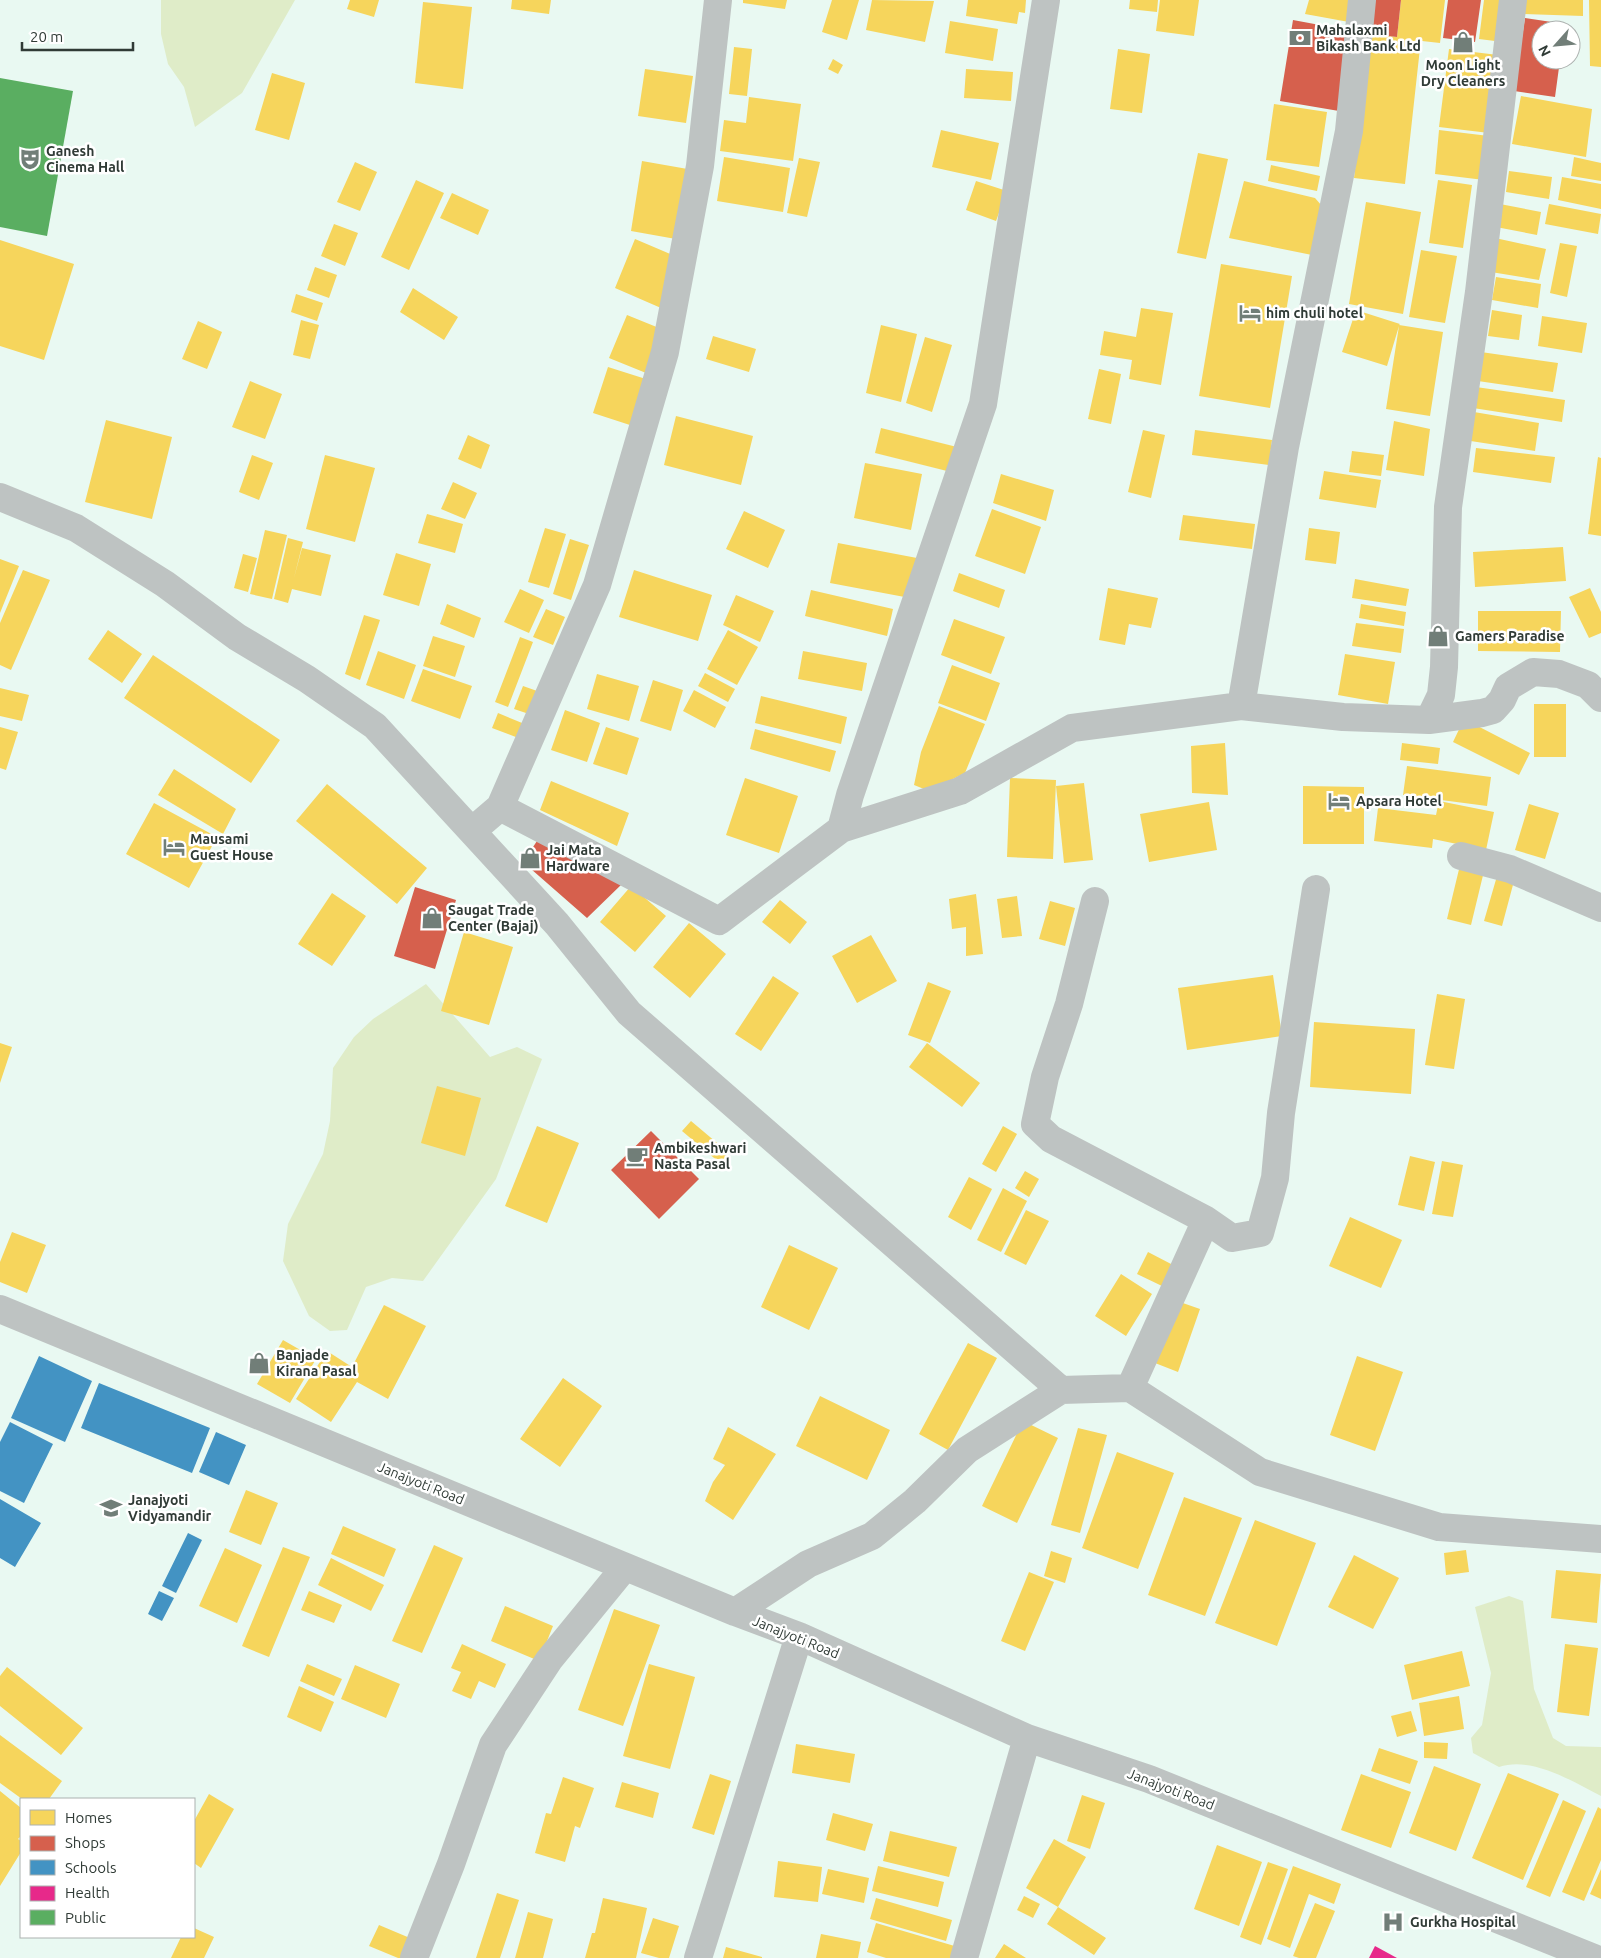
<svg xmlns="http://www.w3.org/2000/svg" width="1601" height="1958" font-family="Ubuntu,sans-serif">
<rect width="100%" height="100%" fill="#e9f9f2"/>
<!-- green -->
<path fill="#dfecc8" d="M161,0H295L242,93L195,127L184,87L168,64L161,34Z
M426,984L490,1057L517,1047L542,1059L496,1179L423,1281L392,1278L366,1287L347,1330L330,1331L309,1316L283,1261L288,1224L323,1154L330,1121L333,1068L354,1037L373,1019Z
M1509,1596L1523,1601L1534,1689L1553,1738L1566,1746L1601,1747V1796C1572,1781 1532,1756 1499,1767L1473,1753L1471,1738L1482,1725L1491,1673L1475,1607Z"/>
<!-- homes -->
<path fill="#f6d55c" d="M350,0H379L374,17L347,9Z
M512,0H551L549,14L511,9Z
M743,0H787L785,9L743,3Z
M832,0H859L847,40L822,32Z
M872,0L934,1L925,42L866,30Z
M968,0H1026L1025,13L1019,12L1017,24L966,16Z
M1130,0H1158L1157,12L1129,9Z
M1160,0H1199L1194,36L1156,31Z
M1309,0H1351L1349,22L1305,14Z
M1401,0H1445L1440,43L1422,41L1420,48L1405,184L1354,178L1364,93L1362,33L1397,37Z
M1484,0H1508L1503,42L1479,39Z
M1521,0H1583V16L1521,14Z
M1589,0H1601V67L1590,66Z
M423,2L472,7L463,89L415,83Z
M950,21L998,29L993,61L945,53Z
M734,47L752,49L747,96L729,94Z
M1118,49L1150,54L1142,113L1110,109Z
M1449,49L1498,55L1489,133L1439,127Z
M833,59L843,65L838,74L828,69Z
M645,69L693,76L686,123L638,116Z
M966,69L1013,72L1011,101L964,98Z
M272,73L305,83L289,140L255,130Z
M1521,96L1592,109L1586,157L1512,144Z
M749,97L801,104L793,161L720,151L724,120L746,123Z
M1274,104L1327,112L1319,167L1266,160Z
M941,130L999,143L991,180L932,167Z
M1439,130L1489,136L1484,180L1435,174Z
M1198,153L1228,159L1206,259L1177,253Z
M724,157L790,168L783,212L717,201Z
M1574,157L1601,163V181L1571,176Z
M799,158L820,162L807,217L787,213Z
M642,161L699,171L687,241L631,231Z
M355,162L377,172L360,211L337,202Z
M1271,165L1320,176L1317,191L1268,181Z
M1509,171L1552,177L1549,199L1506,192Z
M1562,177L1601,184V209L1558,200Z
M416,180L444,193L409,270L381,257Z
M1438,180L1472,185L1463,248L1429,243Z
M976,181L1007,191L996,221L966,210Z
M1244,181L1315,198L1322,206L1312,255L1229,238Z
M452,193L489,210L478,235L440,218Z
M1366,202L1421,212L1403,314L1349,304Z
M1500,204L1541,212L1537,235L1496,227Z
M1549,204L1601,214L1598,234L1545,224Z
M334,224L358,233L345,266L321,256Z
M1495,238L1546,249L1539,280L1491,272Z
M635,239L682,259L661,308L615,288Z
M0,240L74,264L44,360L0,346Z
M1560,243L1577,246L1567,297L1550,293Z
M1421,250L1457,256L1445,323L1409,317Z
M1221,264L1292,276L1270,408L1199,396Z
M315,267L337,275L329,298L307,290Z
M1496,277L1541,284L1538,308L1492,300Z
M413,288L458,317L444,340L400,312Z
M296,294L323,303L317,321L291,312Z
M1141,308L1173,313L1161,385L1129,379L1132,360L1100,355L1104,331L1136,337Z
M1356,310L1400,324L1399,325L1443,332L1430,416L1386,409L1399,326L1387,366L1342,352Z
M1492,310L1522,315L1519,340L1488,336Z
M627,315L664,330L646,373L609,358Z
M1542,316L1587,323L1582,353L1538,346Z
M301,320L319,325L310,359L293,355Z
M198,321L222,332L207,369L182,359Z
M881,325L917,334L901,402L866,393Z
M713,336L756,349L749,372L706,359Z
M925,337L952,345L932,412L906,403Z
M1474,351L1558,363L1553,392L1471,380Z
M608,367L649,380L633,426L593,413Z
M1099,369L1121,374L1111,424L1088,419Z
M250,381L282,394L265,439L232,427Z
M1476,387L1565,400L1562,422L1473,408Z
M1468,411L1539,423L1535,451L1464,440Z
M676,416L753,436L741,485L664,465Z
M106,420L172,437L152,519L85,502Z
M1394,421L1430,429L1424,476L1386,470Z
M881,428L957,447L951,472L875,453Z
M1143,430L1165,435L1151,498L1128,492Z
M1195,430L1272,440L1269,465L1192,455Z
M468,435L490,445L481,469L458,459Z
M1476,448L1555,457L1551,483L1473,472Z
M1352,451L1384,455L1381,476L1349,472Z
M252,455L273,463L259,500L239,492Z
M325,455L375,468L355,542L306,529Z
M1598,457L1601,458V536L1588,534Z
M865,463L922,474L911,530L854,518Z
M1324,471L1381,480L1376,508L1319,499Z
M1001,474L1054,490L1046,521L993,503Z
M453,482L477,493L465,519L441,509Z
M992,509L1041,527L1025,574L975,556Z
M744,511L785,530L768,568L726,549Z
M427,514L463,524L455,553L418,543Z
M1183,515L1255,524L1252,549L1179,540Z
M545,528L566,534L549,588L528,582Z
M1309,528L1340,532L1336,564L1305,560Z
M265,530L287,535L272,599L250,594Z
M288,538L303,542L294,578L302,548L331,555L321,596L292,589L288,603L274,599Z
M570,539L589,545L571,600L553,594Z
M838,543L917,558L910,598L830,583Z
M1563,547L1566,581L1475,587L1473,552Z
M396,553L431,564L419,606L383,595Z
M243,554L257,558L248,592L234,588Z
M0,559L19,566L0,613Z
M23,570L50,580L11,670L0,665V623Z
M634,570L712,595L698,641L619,617Z
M959,573L1005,590L999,608L953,591Z
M1355,579L1409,589L1406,606L1352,598Z
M1108,588L1158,598L1151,628L1129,624L1125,645L1099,640Z
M1590,588L1601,612V633L1589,638L1569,597Z
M520,589L544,600L529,633L504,622Z
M811,590L893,609L887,636L805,616Z
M736,595L774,611L760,642L723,625Z
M447,604L481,618L474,638L440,624Z
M1361,604L1406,612L1404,626L1359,618Z
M546,609L565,617L553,645L533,637Z
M1478,611H1561L1560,652L1478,651Z
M364,615L380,620L360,680L345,674Z
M954,619L1005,637L991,674L941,655Z
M1356,623L1404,629L1401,653L1352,646Z
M108,630L142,654L122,683L88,659Z
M728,630L758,647L737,685L707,669Z
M433,636L465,646L455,677L423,666Z
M520,637L533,642L508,707L495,702Z
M378,651L416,665L404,699L366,685Z
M803,651L867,663L862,691L798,679Z
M1345,654L1395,662L1388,704L1338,695Z
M153,655L280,740L251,783L124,698Z
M952,665L1000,683L986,721L938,703Z
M423,669L472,686L460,719L411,701Z
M705,673L735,689L728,702L698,686Z
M597,674L639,686L629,721L587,709Z
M653,680L683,690L671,731L640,721Z
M523,686L540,692L532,715L514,709Z
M0,688L29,695L22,721L0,716Z
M694,690L726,707L715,728L683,711Z
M761,696L847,717L841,744L755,723Z
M1534,704H1566V757H1534Z
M939,706L985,724L965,773L929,791L914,785L921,752Z
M565,710L600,723L587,762L551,750Z
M498,713L527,725L521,739L492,728Z
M1464,719L1530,753L1519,775L1453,742Z
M0,727L18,732L6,770L0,768Z
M606,727L639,738L627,775L593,764Z
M755,729L836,751L830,772L750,749Z
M1225,743L1228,795L1192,793L1191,746Z
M1402,743L1440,748L1438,764L1400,760Z
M1407,766L1491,777L1487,806L1403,795Z
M174,769L236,809L223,834L158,795Z
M745,778L798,796L779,853L726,835Z
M1010,778L1056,780L1053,859L1007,857Z
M551,781L629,813L617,846L540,810Z
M1084,783L1093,860L1064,863L1056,786Z
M327,784L427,868L397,904L296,821Z
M1303,786L1364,787V844H1303Z
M1439,801L1494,812L1486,850L1433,839L1432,848L1374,841L1378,808L1436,815Z
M1209,802L1217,850L1149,862L1140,814Z
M154,803L217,837L189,888L126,854Z
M1529,804L1559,813L1545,859L1515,850Z
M1461,861L1485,867L1471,925L1447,919Z
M1497,876L1514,881L1502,926L1484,921Z
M631,886L666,916L635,952L600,922Z
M332,893L366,916L332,966L298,944Z
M976,894L983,954L966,956V927L952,929L949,899Z
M1017,896L1022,936L1002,938L997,899Z
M780,900L807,922L790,944L762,922Z
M1050,901L1075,908L1065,946L1039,939Z
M689,923L726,954L690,998L653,967Z
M464,932L513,947L489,1025L441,1011Z
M871,935L897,981L857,1003L832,956Z
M1273,975L1282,1036L1187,1050L1178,988Z
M773,976L799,993L761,1051L735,1034Z
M928,982L951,991L930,1043L908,1035Z
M1437,994L1465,999L1454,1069L1425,1065Z
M1314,1022L1415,1029L1411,1094L1310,1087Z
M0,1043L12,1047L0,1083Z
M927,1043L980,1083L962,1107L909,1067Z
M437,1086L481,1098L465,1156L421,1143Z
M691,1121L729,1153L720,1163L682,1131Z
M537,1126L579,1143L547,1223L505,1206Z
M1003,1126L1017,1134L996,1172L982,1164Z
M1410,1156L1435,1162L1424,1211L1398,1205Z
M1442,1161L1463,1165L1453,1217L1432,1214Z
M1025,1171L1039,1179L1029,1197L1015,1188Z
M969,1177L992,1189L971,1230L948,1217Z
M1003,1188L1027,1201L1001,1252L977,1240Z
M1026,1210L1049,1221L1026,1265L1004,1254Z
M1350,1217L1402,1240L1381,1288L1329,1266Z
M12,1232L46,1245L27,1293L0,1282V1262Z
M789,1245L838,1268L809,1330L761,1307Z
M1148,1252L1173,1265L1162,1286L1137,1274Z
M1121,1274L1152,1294L1126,1336L1095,1316Z
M1177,1301L1200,1309L1178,1372L1155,1363Z
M384,1305L426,1326L388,1399L357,1382L331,1422L296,1399L327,1351L352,1367Z
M283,1340L316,1359L290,1403L257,1384Z
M968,1343L997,1358L948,1450L919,1434Z
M1357,1356L1403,1372L1375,1451L1330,1435Z
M563,1378L602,1406L560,1467L520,1439Z
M820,1396L890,1430L867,1480L796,1446Z
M1023,1421L1058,1438L1017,1523L982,1506Z
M728,1427L776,1454L733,1520L705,1501L713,1482L725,1465L713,1459Z
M1078,1428L1107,1435L1080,1533L1051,1525Z
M1117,1452L1174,1473L1138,1569L1082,1548Z
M246,1490L278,1503L261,1545L229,1532Z
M1184,1497L1242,1518L1205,1616L1148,1595Z
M1255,1520L1316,1543L1277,1646L1215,1623Z
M343,1526L396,1549L384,1577L331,1554Z
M434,1545L463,1558L422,1653L392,1641Z
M283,1547L310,1557L269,1657L242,1646Z
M225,1548L262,1565L237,1623L199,1606Z
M1466,1550L1469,1572L1446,1575L1444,1553Z
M1051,1551L1072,1558L1065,1583L1044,1576Z
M1354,1555L1399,1578L1373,1629L1328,1607Z
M331,1558L384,1585L371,1611L318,1585Z
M1556,1570L1601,1574L1597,1623L1551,1618Z
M1029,1572L1054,1582L1025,1651L1001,1641Z
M309,1591L342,1605L334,1623L301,1610Z
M505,1606L553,1626L539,1661L491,1641Z
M614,1609L660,1625L623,1726L578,1710Z
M462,1644L506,1664L495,1688L479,1681L471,1699L452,1691L461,1672L451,1668Z
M1565,1644L1598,1648L1589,1716L1557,1712Z
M1462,1651L1470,1686L1412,1700L1404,1665Z
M307,1664L342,1679L334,1696L300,1681Z
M649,1664L695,1677L670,1769L623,1756Z
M355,1665L400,1684L386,1718L341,1699Z
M7,1667L83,1728L61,1755L0,1706V1676Z
M299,1686L334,1702L321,1732L287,1717Z
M1459,1696L1464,1729L1424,1736L1419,1703Z
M1411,1711L1417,1731L1397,1737L1391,1716Z
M0,1735L62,1781L49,1799H22L0,1783Z
M1424,1742L1448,1743L1447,1759L1424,1758Z
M796,1744L855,1754L850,1783L792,1773Z
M1379,1748L1418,1761L1410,1784L1371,1771Z
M1434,1766L1481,1784L1456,1851L1409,1833Z
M1508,1773L1559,1794L1523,1880L1472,1858Z
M710,1774L731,1781L714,1835L692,1828Z
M1361,1774L1411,1792L1391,1848L1341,1830Z
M563,1777L594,1788L580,1828L575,1826L565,1862L535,1853L546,1813L551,1814Z
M622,1782L659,1793L653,1818L615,1807Z
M0,1791L21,1808V1839L20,1837L18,1839L21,1841V1852L0,1886Z
M209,1794L234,1809L201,1868L194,1863V1821Z
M1082,1795L1105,1803L1090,1849L1067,1841Z
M1563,1800L1586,1811L1550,1897L1526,1887Z
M1598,1807L1601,1809V1860L1584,1901L1562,1892Z
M833,1813L873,1824L865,1851L826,1840Z
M890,1831L957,1847L949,1877L883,1861Z
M1054,1839L1086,1857L1058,1907L1106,1938L1094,1955L1047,1924L1058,1907L1026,1888Z
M1217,1845L1262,1862L1239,1926L1194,1909Z
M778,1861L822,1867L818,1902L774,1897Z
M1268,1862L1288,1869L1261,1945L1240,1937Z
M878,1866L944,1882L938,1907L872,1891Z
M1293,1866L1341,1884L1334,1904L1309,1894L1290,1948L1267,1939Z
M828,1869L869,1878L864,1903L822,1894Z
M1601,1869V1899L1590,1894Z
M497,1893L519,1900L500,1958H476Z
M1024,1896L1040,1904L1033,1918L1017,1910Z
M603,1898L647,1908L636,1958H585L592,1933H595Z
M876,1898L952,1920L946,1941L870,1919Z
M1315,1903L1335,1911L1316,1958H1299L1293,1956Z
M528,1912L553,1919L543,1958H515Z
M653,1918L679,1926L669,1958H659L641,1953Z
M876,1923L958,1947L954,1958H886L867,1952Z
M379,1925L417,1941L411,1958H398L369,1946Z
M194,1928L214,1937L204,1958H171L181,1937H194Z
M821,1934L861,1942L858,1958H816Z
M1004,1944L1026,1958H995Z
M726,1947L762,1957V1958H723Z"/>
<!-- shops -->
<path fill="#d6604d" d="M1366,0H1401L1397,37L1362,33Z
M1448,0H1481L1475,42L1443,38Z
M1525,18L1565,24L1564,30H1541V60H1560L1555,97L1514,91Z
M1293,20L1352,31L1339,111L1280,101Z
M543,832L623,883L587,918L523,862Z
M415,887L456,900L435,969L394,956Z
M651,1131L699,1179L659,1219L611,1170Z"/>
<!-- schools -->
<path fill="#4393c3" d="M39,1356L92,1381L65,1442L11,1418Z
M99,1383L210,1428L192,1473L81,1428Z
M10,1422L53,1444L24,1503L0,1491V1442Z
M216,1432L246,1445L229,1485L199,1472Z
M0,1499L41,1523L15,1567L0,1558Z
M188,1533L202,1540L176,1593L162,1586Z
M159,1591L174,1598L162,1621L148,1614Z"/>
<!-- health -->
<path fill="#e7298a" d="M1375,1946L1397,1958H1369Z"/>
<!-- public -->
<path fill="#5aae61" d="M0,78L73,91L47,236L0,227Z"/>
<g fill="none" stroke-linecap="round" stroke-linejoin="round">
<!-- street -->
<path stroke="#bec3c2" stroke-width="28" d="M0,497L76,528L165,584L237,637L307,679L375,726L557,924L629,1013L1061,1390L1130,1388L1260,1472L1439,1527L1601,1539
M1241,706L1285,447L1349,131L1362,0
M1429,720L1441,695L1444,667L1448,507L1479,292L1513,0
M500,807L597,585L665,352L700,166L718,0
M841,829L960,791L1072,728L1241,706L1343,717L1429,720L1482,713L1493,710L1502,700L1508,687L1533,672L1559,674L1588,685L1601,698
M472,831L500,807L719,921L841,829L850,795L983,404L1046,0
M1461,856L1510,869L1601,908
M1095,901L1069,1004L1045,1077L1035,1124L1051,1139L1206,1220L1232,1238L1260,1233L1275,1178L1281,1113L1316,889
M0,1309L735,1612L799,1636L1027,1738L1149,1779L1594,1958
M1130,1388L1206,1220
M735,1612L808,1564L872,1536L915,1501L967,1450L1061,1390
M414,1958L451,1864L493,1745L549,1660L625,1567
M698,1958L799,1636
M964,1958L1027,1738"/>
</g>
<!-- icons -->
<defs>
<g id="bank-bare" transform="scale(1.725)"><path d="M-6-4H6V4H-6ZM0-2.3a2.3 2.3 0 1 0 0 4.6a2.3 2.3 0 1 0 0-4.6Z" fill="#717e78" stroke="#fff" stroke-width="2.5" paint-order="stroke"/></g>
<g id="shop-bare" transform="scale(1.725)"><path d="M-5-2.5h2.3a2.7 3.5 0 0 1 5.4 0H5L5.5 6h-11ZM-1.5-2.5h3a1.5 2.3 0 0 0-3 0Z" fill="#717e78" stroke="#fff" stroke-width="2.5" paint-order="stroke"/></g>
<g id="theatre-bare" transform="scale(1.725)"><path d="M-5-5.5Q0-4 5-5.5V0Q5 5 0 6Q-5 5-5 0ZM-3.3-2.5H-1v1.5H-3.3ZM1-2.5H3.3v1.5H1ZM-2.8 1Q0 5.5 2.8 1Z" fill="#717e78" stroke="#fff" stroke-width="2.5" paint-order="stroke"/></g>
<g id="hotel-bare" transform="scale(1.725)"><path d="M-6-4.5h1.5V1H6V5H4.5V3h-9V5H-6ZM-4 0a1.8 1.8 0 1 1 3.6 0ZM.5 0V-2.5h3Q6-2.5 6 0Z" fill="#717e78" stroke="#fff" stroke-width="2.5" paint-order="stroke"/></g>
<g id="cafe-bare" transform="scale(1.725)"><path d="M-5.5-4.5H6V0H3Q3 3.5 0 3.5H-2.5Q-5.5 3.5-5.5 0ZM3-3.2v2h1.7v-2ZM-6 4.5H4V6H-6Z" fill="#717e78" stroke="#fff" stroke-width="2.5" paint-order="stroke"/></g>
<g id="school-bare" transform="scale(1.725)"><path d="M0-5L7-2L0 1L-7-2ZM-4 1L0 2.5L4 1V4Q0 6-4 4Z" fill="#717e78" stroke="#fff" stroke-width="2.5" paint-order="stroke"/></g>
<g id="hospital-bare" transform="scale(1.725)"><path d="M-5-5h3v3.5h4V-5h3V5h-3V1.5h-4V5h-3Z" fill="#717e78" stroke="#fff" stroke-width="2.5" paint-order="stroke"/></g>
</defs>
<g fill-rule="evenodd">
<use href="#bank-bare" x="1300" y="38"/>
<use href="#shop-bare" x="1463" y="42"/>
<use href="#theatre-bare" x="30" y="159"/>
<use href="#hotel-bare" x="1250" y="313"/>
<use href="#shop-bare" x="1438" y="636"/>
<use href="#hotel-bare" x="1339" y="801"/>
<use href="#hotel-bare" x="174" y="847"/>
<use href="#shop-bare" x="530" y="858"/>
<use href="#shop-bare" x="432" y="918"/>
<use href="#cafe-bare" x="637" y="1156"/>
<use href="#shop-bare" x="259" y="1363"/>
<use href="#school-bare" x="111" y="1508"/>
<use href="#hospital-bare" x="1393" y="1922"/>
</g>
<g text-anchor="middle" stroke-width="5" stroke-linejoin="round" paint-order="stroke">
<!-- poi labels -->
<g font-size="14" font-weight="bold" fill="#303b36" stroke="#fff" text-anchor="start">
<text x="1316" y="35">Mahalaxmi<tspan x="1316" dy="16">Bikash Bank Ltd</tspan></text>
<text x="1463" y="70" text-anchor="middle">Moon Light<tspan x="1463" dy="16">Dry Cleaners</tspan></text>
<text x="46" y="156">Ganesh<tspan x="46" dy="16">Cinema Hall</tspan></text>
<text x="1266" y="318">him chuli hotel</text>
<text x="1455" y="641">Gamers Paradise</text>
<text x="1356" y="806">Apsara Hotel</text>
<text x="190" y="844">Mausami<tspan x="190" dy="16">Guest House</tspan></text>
<text x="546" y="855">Jai Mata<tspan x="546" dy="16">Hardware</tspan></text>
<text x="448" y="915">Saugat Trade<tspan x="448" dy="16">Center (Bajaj)</tspan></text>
<text x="654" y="1153">Ambikeshwari<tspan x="654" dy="16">Nasta Pasal</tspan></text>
<text x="276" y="1360">Banjade<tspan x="276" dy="16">Kirana Pasal</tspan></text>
<text x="128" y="1505">Janajyoti<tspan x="128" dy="16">Vidyamandir</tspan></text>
<text x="1410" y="1927">Gurkha Hospital</text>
</g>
<!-- street labels -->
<g font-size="14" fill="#303b36" stroke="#fff">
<text transform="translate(421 1483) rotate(22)" y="5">Janajyoti Road</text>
<text transform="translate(796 1637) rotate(22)" y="5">Janajyoti Road</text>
<text transform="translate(1171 1789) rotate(21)" y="5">Janajyoti Road</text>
</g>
</g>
<!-- legend -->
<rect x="20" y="1798" width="175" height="140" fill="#ffffff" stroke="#acb1af"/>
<rect x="30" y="1810" width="25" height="15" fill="#f6d55c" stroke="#acb1af"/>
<text x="65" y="1823" font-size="15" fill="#303b36">Homes</text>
<rect x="30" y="1836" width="25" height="15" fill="#d6604d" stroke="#acb1af"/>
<text x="65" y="1848" font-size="15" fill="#303b36">Shops</text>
<rect x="30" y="1860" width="25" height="15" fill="#4393c3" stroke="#acb1af"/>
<text x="65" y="1873" font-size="15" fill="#303b36">Schools</text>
<rect x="30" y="1886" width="25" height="15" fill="#e7298a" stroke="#acb1af"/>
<text x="65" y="1898" font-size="15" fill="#303b36">Health</text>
<rect x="30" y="1910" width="25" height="15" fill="#5aae61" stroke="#acb1af"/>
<text x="65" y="1923" font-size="15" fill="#303b36">Public</text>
<!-- north arrow -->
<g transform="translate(1556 45) rotate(243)"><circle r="24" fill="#ffffff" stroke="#acb1af"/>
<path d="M0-4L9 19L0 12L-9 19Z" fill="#717e78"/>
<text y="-8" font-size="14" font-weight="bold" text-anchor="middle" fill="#303b36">N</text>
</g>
<!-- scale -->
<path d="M22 42v8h111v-8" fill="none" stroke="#303b36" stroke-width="2.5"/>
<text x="30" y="42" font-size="15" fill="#303b36" stroke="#ffffff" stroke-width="4" paint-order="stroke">20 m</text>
</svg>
